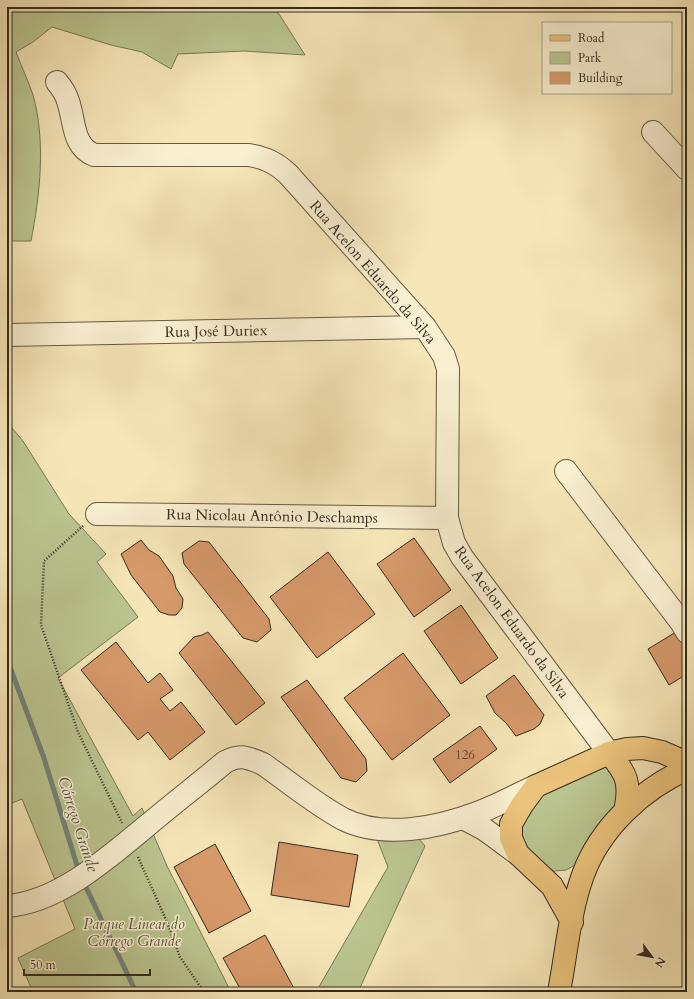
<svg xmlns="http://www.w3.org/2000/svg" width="694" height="999" font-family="Cardo,serif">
<rect width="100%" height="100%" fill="#f6e6b8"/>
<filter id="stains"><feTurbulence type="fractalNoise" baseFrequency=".005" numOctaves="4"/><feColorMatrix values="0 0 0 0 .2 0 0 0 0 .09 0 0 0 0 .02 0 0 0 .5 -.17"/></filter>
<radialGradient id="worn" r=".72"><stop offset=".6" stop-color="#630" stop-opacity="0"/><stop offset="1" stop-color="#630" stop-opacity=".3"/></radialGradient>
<!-- green -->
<path fill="#bbc590" stroke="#787857" d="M7,7H271L279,14L305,55L244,51L178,54L171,69L142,52L111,45L52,27L33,42L16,52C21,66 28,80 33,95C46,141 40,195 31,241H7Z
M7,422L23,441L69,514L106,554L97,562L138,617L58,678L133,816L142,808L167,866L231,992H33L18,958L75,929L22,799L10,804L7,797Z
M607,759L620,777L621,809L583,861L566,870L543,872L522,851L516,827L539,792Z
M377,839H419L425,846L358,992H316L388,867Z"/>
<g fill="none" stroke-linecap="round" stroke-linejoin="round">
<!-- stream -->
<path stroke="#74837a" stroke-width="5" d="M7,659L44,758L79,872
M83,881L136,992"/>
</g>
<!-- building -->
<path fill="#d6996a" stroke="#342b1e" d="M414,538L451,590L414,617L377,564Z
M141,540L149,550L159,556L173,576L176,588L183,599L182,608L176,615H169L160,612L131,575L121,554Z
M199,541L209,542L269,619L271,630L257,642L243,638L184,564L182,553Z
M328,552L375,614L317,658L270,597Z
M461,605L498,658L461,684L424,631Z
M681,629L687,648V674L669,685L648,649Z
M208,632L265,703L236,725L179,653L194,637L202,635Z
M116,642L148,683L160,673L173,690L160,699L170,711L181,702L205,732L170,760L148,732L138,740L81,670Z
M403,653L450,715L392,760L344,698Z
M514,675L544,715L540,724L534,729L516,736L506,723L495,713L486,696Z
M307,680L366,759L367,771L356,782L341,778L281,697Z
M480,726L497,749L450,783L433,759Z
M279,842L358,855L349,907L271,895Z
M215,844L251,911L209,933L174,867Z
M265,935L296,992H242L223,958Z"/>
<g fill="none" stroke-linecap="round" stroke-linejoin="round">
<!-- minor casing -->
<g stroke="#645a44" stroke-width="24">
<path id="minor" d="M57,82C62,88 66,94 68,101C75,121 72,146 94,155H249C266,158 276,163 288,174L425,327L444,356L448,369L447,518L454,543L462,557L609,753
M653,132L687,169
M7,335L425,327
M566,471L681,622L687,632
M97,514L447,518
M463,818L484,829L518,854
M7,906C60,902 110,856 149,824C174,803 200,783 225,762C240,754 247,757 263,764C289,782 315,804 343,819C383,839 437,828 477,813C497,806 516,795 536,786"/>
</g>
<!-- major casing -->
<g stroke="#342b1e" stroke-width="24">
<path id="major" d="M609,753C627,774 631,783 625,811
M572,922L552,886L518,854L511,838V824L522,805L536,786L609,753L627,749L643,748L662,752L687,763
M559,992C566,955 570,910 583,875C600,828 642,789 687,769"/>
</g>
<!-- path -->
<path stroke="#342b1e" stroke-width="2.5" stroke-dasharray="1 2" stroke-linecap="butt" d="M83,526L44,561L41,625L78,732L122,823
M138,857L167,922L180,957L204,992"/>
<!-- minor -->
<use href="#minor" stroke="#f9efd1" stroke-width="22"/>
<!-- major -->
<use href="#major" stroke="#ebc37c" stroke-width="22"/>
</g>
<g text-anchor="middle" stroke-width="3" stroke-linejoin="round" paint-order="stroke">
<!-- number labels -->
<g font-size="13" fill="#5c4631">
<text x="465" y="759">126</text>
</g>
<!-- street labels -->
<g font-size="15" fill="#342b1e" stroke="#f9efd1">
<text transform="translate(373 272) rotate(49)" y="5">Rua Acelon Eduardo da Silva</text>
<text transform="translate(216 331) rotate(-1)" y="5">Rua José Duriex</text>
<text transform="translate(272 516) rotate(1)" y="5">Rua Nicolau Antônio Deschamps</text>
<text transform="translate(512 622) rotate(54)" y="5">Rua Acelon Eduardo da Silva</text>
</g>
<!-- park labels -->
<g font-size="15" font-style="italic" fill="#56523a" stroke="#f9efd1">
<text x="134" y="929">Parque Linear do<tspan x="134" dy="17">Córrego Grande</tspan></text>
</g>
<!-- water labels -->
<g font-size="16" font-style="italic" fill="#4f5044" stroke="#f9efd1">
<text transform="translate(79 824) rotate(72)" y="6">Córrego Grande</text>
</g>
</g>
<!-- margin -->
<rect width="694" height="999" fill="none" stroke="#f6e6b8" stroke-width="24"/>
<rect x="8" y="8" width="678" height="983" fill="none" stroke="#342b1e" stroke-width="2"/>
<rect x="12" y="12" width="670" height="975" fill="none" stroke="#342b1e"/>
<!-- legend -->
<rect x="542" y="22" width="130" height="72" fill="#f9efd1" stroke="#aaa189"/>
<rect x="550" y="35" width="20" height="6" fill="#ebc37c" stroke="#aaa189"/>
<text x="578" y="42" font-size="12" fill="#342b1e">Road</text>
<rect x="550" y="52" width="20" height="12" fill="#bbc590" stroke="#aaa189"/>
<text x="578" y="62" font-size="12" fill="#342b1e">Park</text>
<rect x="550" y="72" width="20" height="12" fill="#d6996a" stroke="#aaa189"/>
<text x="578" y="82" font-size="12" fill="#342b1e">Building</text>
<!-- north arrow -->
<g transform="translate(652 957) rotate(122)" stroke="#f9efd1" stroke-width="3" paint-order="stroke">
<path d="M0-3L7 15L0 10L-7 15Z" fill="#342b1e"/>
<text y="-6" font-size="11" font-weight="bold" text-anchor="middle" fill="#342b1e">N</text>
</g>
<!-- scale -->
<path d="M24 969v6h126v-6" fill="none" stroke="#342b1e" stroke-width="2"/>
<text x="30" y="969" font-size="12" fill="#342b1e" stroke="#f9efd1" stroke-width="3" paint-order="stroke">50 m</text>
<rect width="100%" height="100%" filter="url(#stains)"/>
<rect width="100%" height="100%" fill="url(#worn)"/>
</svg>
